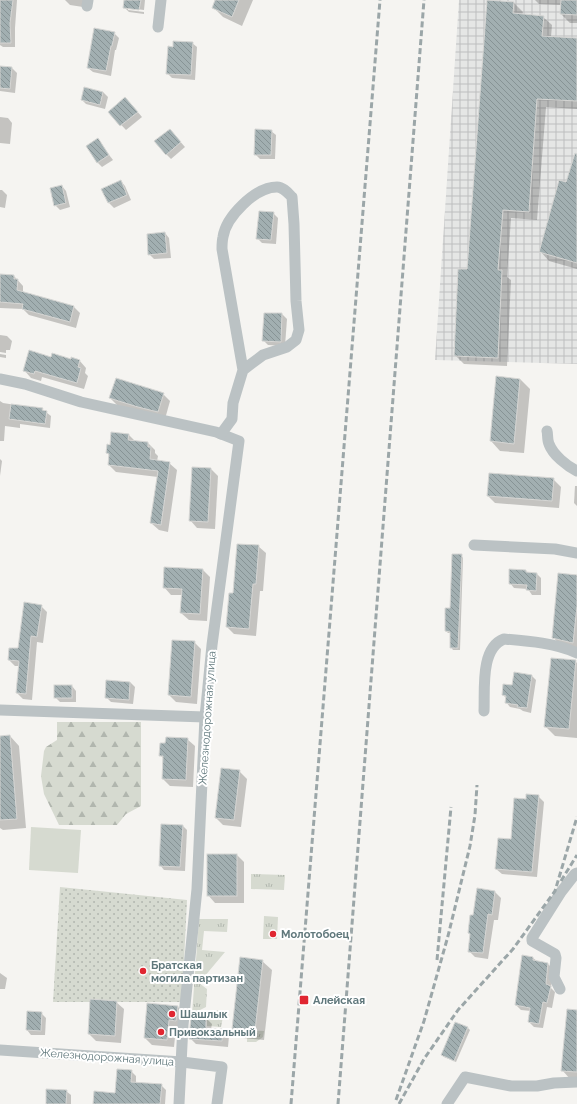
<svg xmlns="http://www.w3.org/2000/svg" width="577" height="1104" font-family="Raleway,sans-serif">
<style>
.industrial{fill:url(#industrial-grid)}
.grass{fill:url(#grass-tufts)}
.forest{fill:url(#forest-firs)}
.park{fill:url(#park-dots)}
.pitch{fill:#d6dad0}
.shadow{fill:#0003}
.building{fill:url(#building-back-hatch);stroke:#d6d6d4}
.lines{fill:none;stroke-linecap:round;stroke-linejoin:round}
.minor{stroke:#bbc2c4;stroke-width:11}
.rail{stroke:#9ba6a8;stroke-width:3;stroke-dasharray:6 3;stroke-linecap:butt}
.poi-dot{fill:#e02631;stroke:#fff;stroke-width:1.5}
.labels{text-anchor:middle;stroke-width:4;stroke-linejoin:round;paint-order:stroke}
.street-label{font-size:11px;fill:#60787c;stroke:#fff}
.poi-label{font-size:11px;font-weight:bold;fill:#60787c;stroke:#fff;text-anchor:start}
</style>
<defs>
<pattern id="industrial-grid" width="8" height="8" patternUnits="userSpaceOnUse"><rect width="8" height="8" fill="#e5e6e5"/><path d="M0 4h8M4 0v8" fill="none" stroke="#bdbfbf"/></pattern>
<pattern id="grass-tufts" width="24" height="20" patternUnits="userSpaceOnUse"><rect width="24" height="20" fill="#d6dad0"/><path d="M3 7l-1-3M5 7V3M7 7l1-3M15 17l-1-3M17 17v-4M19 17l1-3" fill="none" stroke="#b1b6ae"/></pattern>
<pattern id="forest-firs" width="22" height="20" patternUnits="userSpaceOnUse"><rect width="22" height="20" fill="#d6dad0"/><path d="M5 1l3.5 6h-7zM16 11l3.5 6h-7z" fill="#b1b6ae"/></pattern>
<pattern id="park-dots" width="8" height="8" patternUnits="userSpaceOnUse"><rect width="8" height="8" fill="#d6dad0"/><path d="M2 2h.1M6 6h.1" fill="none" stroke="#b1b6ae" stroke-width="1.8" stroke-linecap="round"/></pattern>
<pattern id="building-back-hatch" width="6" height="6" patternUnits="userSpaceOnUse"><rect width="6" height="6" fill="#a2afb1"/><path d="M-1 5l2 2M0 0l6 6M5-1l2 2" fill="none" stroke="#879395"/></pattern>
</defs>
<rect width="100%" height="100%" fill="#f5f4f1"/>
<polygon class="industrial" points="459,0 577,0 577,364 435,360"/>
<g class="grass">
<polygon points="251,874 285,875 284,890 251,889"/>
<polygon points="264,916 278,917 277,939 263,939"/>
<polygon points="199,919 228,919 227,932 204,931 202,950 225,952 199,983 207,989 206,1007 192,1014"/>
<polygon points="218,1010 223,1017 221,1027 207,1026 207,1012"/>
<polygon points="247,1030 264,1031 263,1037 256,1042 247,1042"/>
</g>
<polygon class="forest" points="57,722 141,722 141,806 126,814 117,825 59,825 44,794 41,776 44,751 46,747 57,740"/>
<polygon class="park" points="60,887 187,900 182,1002 53,1002"/>
<polygon class="pitch" points="31,827 81,830 78,873 29,870"/>
<g class="shadow">
<polygon points="0,0 17,0 15,28 15,47 3,47 0,45"/>
<polygon points="65,0 85,0 83,7 70,5"/>
<polygon points="125,0 145,0 144,10 128,8 128,10 144,12 144,14 129,12 124,7"/>
<polygon points="216,0 253,0 242,26 223,17 213,7"/>
<polygon points="535,0 577,0 577,23 570,23 561,14 562,5 539,4"/>
<polygon points="514,3 523,12 522,15 543,17 552,25 551,37 577,39 577,109 546,107 537,220 511,218 507,277 511,280 507,366 464,364 455,355 468,270"/>
<polygon points="114,33 119,38 116,50 115,50 111,76 93,72 88,68"/>
<polygon points="192,43 197,47 195,80 172,78 167,73"/>
<polygon points="0,67 12,68 17,73 15,93 0,91"/>
<polygon points="84,88 103,92 108,97 105,109 86,104 82,100"/>
<polygon points="130,103 142,117 126,130 109,112"/>
<polygon points="0,117 8,118 12,123 10,144 0,143"/>
<polygon points="170,130 185,147 171,159 166,154"/>
<polygon points="271,131 276,135 275,159 260,159 255,154"/>
<polygon points="97,139 113,160 102,167 97,162"/>
<polygon points="577,160 577,269 549,261 540,251"/>
<polygon points="121,181 125,186 131,200 114,208 109,203 103,189"/>
<polygon points="62,186 66,191 70,207 60,210 55,205"/>
<polygon points="0,190 2,190 7,195 5,208 0,207"/>
<polygon points="273,213 278,218 276,244 262,243 257,238"/>
<polygon points="165,233 169,238 171,258 154,259 149,254"/>
<polygon points="0,275 14,276 23,286 23,293 74,307 80,313 76,328 29,315 23,309 0,308"/>
<polygon points="265,314 282,314 287,319 285,346 268,345 264,341"/>
<polygon points="0,335 7,336 12,341 10,350 6,350 6,353 0,352"/>
<polygon points="0,354 6,355 6,358 0,357"/>
<polygon points="52,358 79,360 86,368 85,373 88,376 84,389 42,377 41,381 31,378 24,370"/>
<polygon points="496,377 520,379 530,389 524,453 500,451 491,441"/>
<polygon points="163,394 170,401 165,419 117,405 110,398"/>
<polygon points="0,401 3,403 42,409 51,416 50,428 20,424 20,428 5,426 4,441 0,441"/>
<polygon points="129,435 136,442 148,443 155,450 155,453 158,456 157,461 169,463 177,470 168,532 159,530 151,523 158,477 116,472 109,465 110,456 107,453 111,446"/>
<polygon points="0,459 2,461 0,476"/>
<polygon points="211,469 218,476 215,529 197,528 190,520"/>
<polygon points="553,479 561,487 559,508 495,503 488,496"/>
<polygon points="575,486 577,486 577,506 574,503"/>
<polygon points="258,546 266,553 263,591 260,591 256,636 234,634 227,627 234,595"/>
<polygon points="461,555 463,558 460,650 453,650 451,647 451,633 448,633 446,631"/>
<polygon points="203,570 210,577 207,621 189,620 181,613 182,595 171,595 164,587"/>
<polygon points="526,571 528,573 537,574 541,578 541,595 532,595 528,589 514,588 510,583"/>
<polygon points="577,576 577,649 560,645 553,637"/>
<polygon points="41,606 47,612 43,643 37,642 32,700 23,699 17,693 19,666 15,666 9,660 19,650"/>
<polygon points="194,642 201,649 197,704 176,702 169,695"/>
<polygon points="575,661 577,663 577,738 555,736 545,726"/>
<polygon points="532,676 536,680 531,713 523,711 520,709 510,707 506,702 506,698 503,695 513,686"/>
<polygon points="107,681 130,682 135,687 133,704 111,702 106,697"/>
<polygon points="72,686 76,691 76,702 60,702 55,697"/>
<polygon points="0,736 1,737 10,736 19,746 26,828 3,830 0,828"/>
<polygon points="187,739 195,746 193,787 170,786 163,779 164,759 160,755 166,744"/>
<polygon points="239,771 247,779 241,827 223,825 216,818"/>
<polygon points="538,796 544,802 537,877 502,874 496,869 512,840 527,800"/>
<polygon points="183,826 187,830 185,871 164,870 160,865"/>
<polygon points="237,855 244,862 244,903 215,903 208,895"/>
<polygon points="478,890 495,892 501,898 498,920 494,920 488,959 475,957 469,951 471,935 469,933 474,916"/>
<polygon points="533,958 537,961 548,964 553,969 551,988 555,992 552,1008 547,1007 543,1028 534,1027 529,1022 531,1011 521,1010 516,1005"/>
<polygon points="262,961 272,970 264,1040 243,1038 233,1029"/>
<polygon points="0,973 7,978 5,989 0,989"/>
<polygon points="116,1002 124,1009 121,1043 96,1041 89,1034"/>
<polygon points="178,1007 185,1014 183,1027 176,1027 174,1047 152,1045 145,1038"/>
<polygon points="577,1011 577,1081 571,1080 562,1070"/>
<polygon points="41,1013 46,1018 45,1035 31,1035 27,1030"/>
<polygon points="206,1018 212,1024 211,1029 222,1030 229,1036 228,1047 196,1044 190,1038"/>
<polygon points="468,1028 470,1030 456,1062 444,1057 442,1055"/>
<polygon points="131,1071 136,1076 136,1083 161,1085 166,1090 165,1104 94,1104 116,1094"/>
<polygon points="66,1091 71,1095 71,1104 47,1104"/>
</g>
<g class="building">
<polygon points="0,0 13,0 10,23 11,43 0,43"/>
<polygon points="124,0 141,0 139,10 123,8"/>
<polygon points="215,0 239,0 232,17 212,8"/>
<polygon points="487,0 514,2 513,13 544,16 542,36 577,38 577,101 537,99 529,212 503,210 498,270 502,270 498,358 454,356 458,269 467,269"/>
<polygon points="561,0 577,0 577,15 560,14"/>
<polygon points="94,28 115,32 112,46 111,46 106,71 87,68"/>
<polygon points="173,41 193,42 191,75 166,74 168,46 173,47"/>
<polygon points="0,66 12,67 10,89 0,88"/>
<polygon points="84,87 103,92 100,105 81,100"/>
<polygon points="125,97 138,112 120,126 108,112"/>
<polygon points="170,129 181,142 166,155 154,141"/>
<polygon points="255,129 272,130 271,155 254,155"/>
<polygon points="98,138 109,155 97,163 86,146"/>
<polygon points="575,153 577,154 577,263 539,252 559,180 566,182"/>
<polygon points="121,180 127,195 108,203 101,189"/>
<polygon points="62,185 66,203 54,206 50,188"/>
<polygon points="259,211 274,212 271,240 256,239"/>
<polygon points="165,232 167,253 148,255 147,234"/>
<polygon points="0,274 14,275 14,279 18,279 17,290 74,306 70,322 22,309 23,304 0,302"/>
<polygon points="264,313 282,313 281,342 262,341"/>
<polygon points="29,350 51,357 52,353 71,359 71,357 80,360 78,367 81,368 77,383 35,371 34,374 23,371"/>
<polygon points="496,376 520,379 514,444 490,441"/>
<polygon points="116,378 164,393 158,412 138,407 109,398"/>
<polygon points="11,404 43,408 42,410 47,411 45,424 9,419"/>
<polygon points="111,432 129,434 128,440 148,442 148,447 151,447 150,459 170,462 161,525 150,523 158,471 108,465 109,454 106,453 107,444 110,445"/>
<polygon points="192,467 211,468 208,522 189,521"/>
<polygon points="489,473 554,478 552,501 487,496"/>
<polygon points="237,544 259,545 256,584 253,584 249,629 226,627 229,593 233,593"/>
<polygon points="452,554 462,554 458,648 450,648 450,632 445,631 445,608 450,608"/>
<polygon points="164,567 203,569 200,614 180,613 182,589 163,588"/>
<polygon points="509,569 526,570 526,572 537,573 536,591 526,590 527,585 509,584"/>
<polygon points="558,573 577,575 577,606 573,643 552,638"/>
<polygon points="24,602 42,605 37,637 31,636 26,694 16,693 19,661 8,660 9,648 18,648"/>
<polygon points="172,640 195,641 191,697 168,695"/>
<polygon points="551,658 576,660 569,729 544,727"/>
<polygon points="514,672 532,675 527,708 517,707 518,705 505,703 506,696 502,695 503,684 512,685"/>
<polygon points="106,680 130,682 129,700 105,698"/>
<rect x="54" y="685" width="18" height="13"/>
<polygon points="10,735 17,819 0,820 0,736"/>
<polygon points="166,737 188,738 186,780 162,779 163,756 159,756 160,743 165,743"/>
<polygon points="221,768 240,770 234,820 215,818"/>
<polygon points="526,794 539,795 532,872 495,869 498,838 511,839 514,798 526,799"/>
<polygon points="161,824 183,825 180,867 159,866"/>
<rect x="207" y="854" width="30" height="42"/>
<polygon points="477,888 495,891 492,915 488,914 483,953 468,952 470,934 468,933 470,915 473,915"/>
<polygon points="522,955 533,957 533,960 548,963 546,984 551,986 547,1003 543,1002 539,1024 528,1022 530,1008 515,1005"/>
<polygon points="240,957 263,960 255,1031 232,1029"/>
<polygon points="90,999 117,1001 115,1036 88,1034"/>
<polygon points="147,1003 178,1006 176,1021 169,1020 167,1040 144,1038"/>
<polygon points="567,1009 577,1010 577,1072 561,1071"/>
<polygon points="27,1011 42,1012 41,1031 26,1030"/>
<polygon points="191,1016 206,1017 206,1028 223,1029 222,1041 189,1039"/>
<polygon points="455,1022 468,1027 454,1061 441,1055"/>
<polygon points="117,1069 132,1070 131,1082 162,1084 160,1104 93,1104 94,1091 115,1093"/>
<polygon points="46,1089 67,1090 66,1104 46,1104"/>
</g>
<g class="lines">
<g class="minor">
<polyline points="87,6 88,0"/>
<polyline points="158,27 161,0"/>
<polyline points="0,379 25,384 81,402 216,432 239,441 212,645 205,717 197,889 183,1025 179,1104"/>
<path d="M547 431C548 434 547 440 549 444 553 455 567 466 577 471"/>
<path d="M221 434 232 419 233 403 243 370 222 249C222 245 222 241 223 237 226 217 255 187 277 187 283 187 288 193 292 197L294 224 296 301 299 330 296 340 287 347 263 355 243 370"/>
<polyline points="474,545 555,549 577,553"/>
<polyline points="0,710 205,717"/>
<path d="M484 711C485 690 480 648 504 639 528 641 555 643 577 653"/>
<polyline points="560,989 554,977 556,958 555,954 532,941 532,938 561,892 575,874 577,873"/>
<polyline points="0,1050 182,1062 222,1067 217,1104"/>
<polyline points="447,1104 465,1077 511,1086 537,1086 554,1083 577,1082"/>
</g>
<g class="rail">
<polyline points="561,881 577,855"/>
<polyline points="437,960 451,807"/>
<polyline points="396,1100 424,1021 448,936 470,846 475,815 477,785"/>
<polyline points="291,1104 380,0"/>
<polyline points="338,1104 424,0"/>
<polyline points="399,1104 424,1059 458,1010 513,949 555,891 577,817"/>
</g>
</g>
<g class="poi-dot">
<circle cx="273" cy="934" r="4"/>
<circle cx="143" cy="971" r="4"/>
<rect x="299" y="995" width="10" height="10" rx="2"/>
<circle cx="172" cy="1014" r="4"/>
<circle cx="161" cy="1032" r="4"/>
</g>
<g class="labels">
<g class="street-label">
<text transform="translate(207 718) rotate(-86)" y="4">Железнодорожная улица</text>
<text transform="translate(107 1057) rotate(4)" y="4">Железнодорожная улица</text>
</g>
<g class="poi-label">
<text x="281" y="938">Молотобоец</text>
<text x="151" y="969">Братская<tspan x="151" dy="13">могила партизан</tspan></text>
<text x="313" y="1004">Алейская</text>
<text x="180" y="1018">Шашлык</text>
<text x="169" y="1036">Привокзальный</text>
</g>
</g>
</svg>
